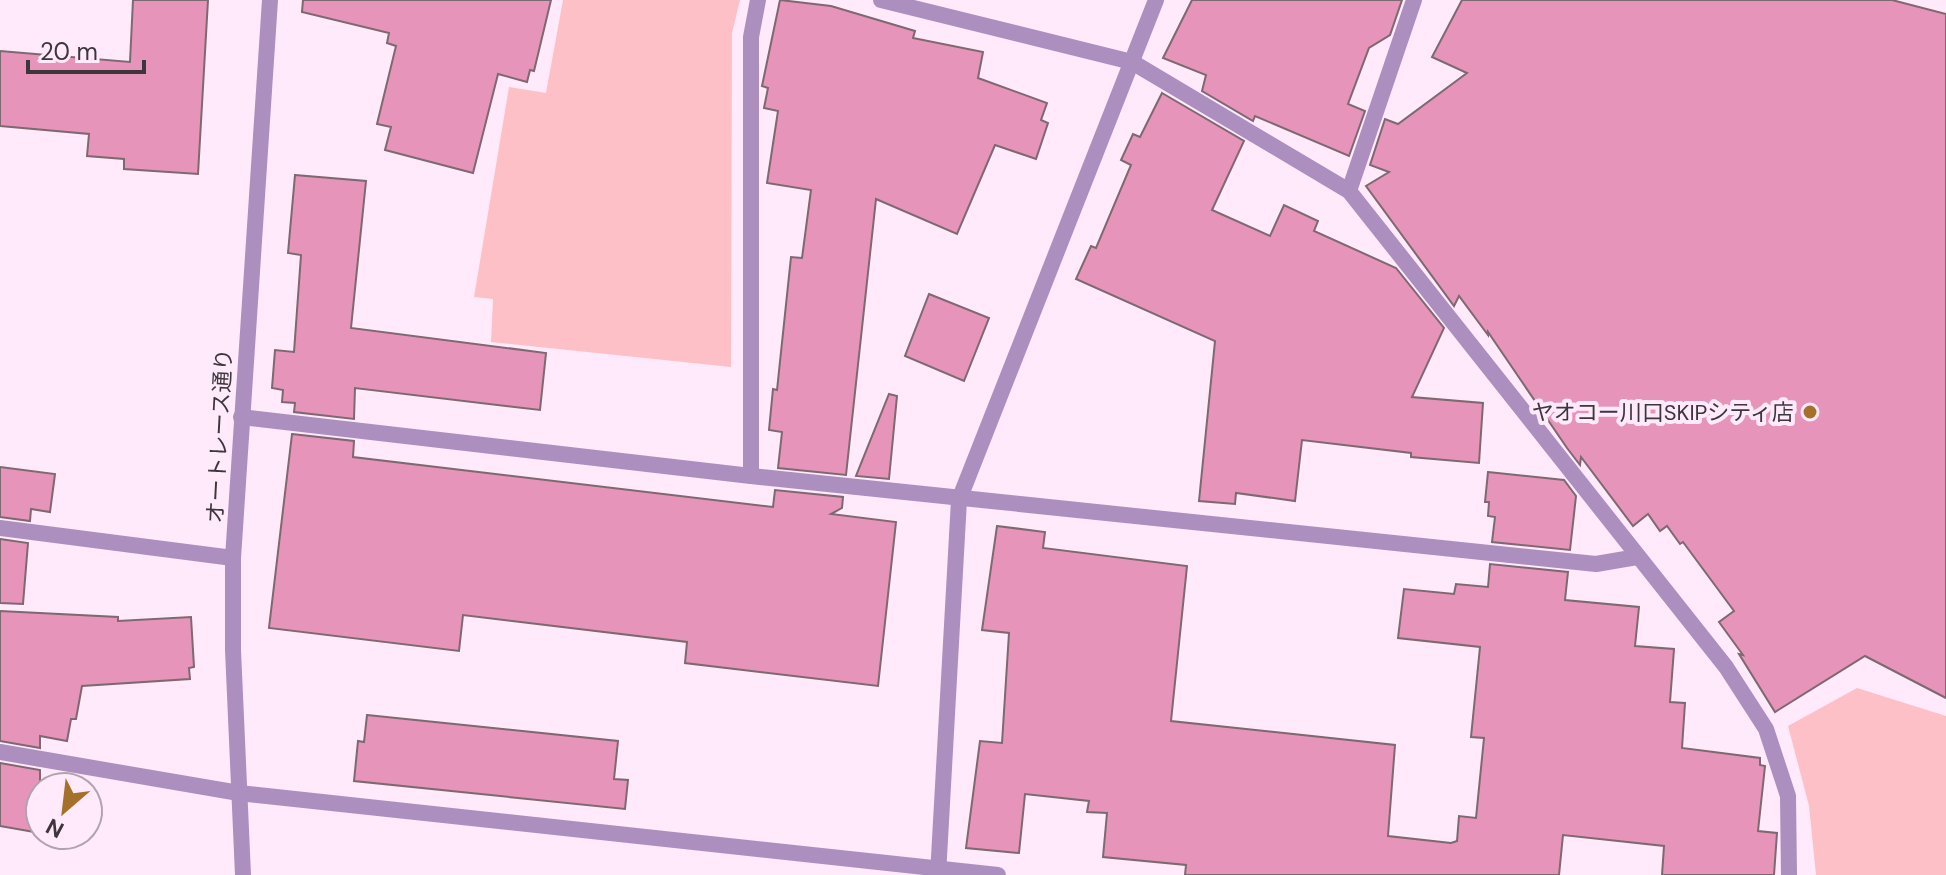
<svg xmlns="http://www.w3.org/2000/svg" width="1946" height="875" font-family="'DM Sans','Noto Sans JP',sans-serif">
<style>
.green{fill:#fec0c7}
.building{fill:#e694b9;stroke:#7e6871;stroke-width:2}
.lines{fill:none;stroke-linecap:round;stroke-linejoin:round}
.minor{stroke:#ac8fbf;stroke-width:16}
.tertiary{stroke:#ac8fbf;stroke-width:16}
.poi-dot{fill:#a5702a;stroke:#feeafb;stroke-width:3}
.labels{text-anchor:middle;stroke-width:8;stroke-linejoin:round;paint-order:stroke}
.poi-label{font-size:22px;fill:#3e363c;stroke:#feeafb;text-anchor:end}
.street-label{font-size:22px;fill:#3e363c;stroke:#feeafb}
</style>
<rect width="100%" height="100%" fill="#feeafb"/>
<g class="green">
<polygon points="563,0 740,0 732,33 731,367 491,342 493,299 474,297 509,87 546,93"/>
<polygon points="1857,688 1946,716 1946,875 1816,875 1809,806 1788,726"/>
</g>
<g class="building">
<polygon points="133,0 208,0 198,174 124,169 124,159 87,156 89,134 0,126 0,51 130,62"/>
<polygon points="303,0 551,0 534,71 530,70 527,82 498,74 473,173 385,150 391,127 377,124 396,46 387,43 389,33 302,12"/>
<polygon points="780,0 831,6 915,31 913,38 983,52 978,78 1047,103 1041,120 1048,123 1036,159 995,145 957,234 876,199 846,475 778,468 782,432 769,430 773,389 777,390 791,257 802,258 811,190 767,183 778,111 764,108 768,88 762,86"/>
<polygon points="1192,0 1402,0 1390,35 1369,48 1348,104 1365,111 1349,156 1255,116 1253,121 1202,91 1206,75 1163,58"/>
<polygon points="1462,0 1892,0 1946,14 1946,698 1865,656 1775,712 1739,654 1743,655 1719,622 1734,611 1683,542 1680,544 1667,526 1660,531 1648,514 1633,526 1581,457 1580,465 1567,448 1488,332 1488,335 1459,296 1454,306 1366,186 1389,172 1370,165 1385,119 1398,124 1467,73 1432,57"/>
<polygon points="1162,93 1244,141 1212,210 1270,236 1284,205 1318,221 1314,231 1396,268 1444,328 1412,397 1483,403 1479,463 1411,457 1411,453 1302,440 1295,501 1236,493 1235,504 1199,501 1215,341 1076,279 1091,246 1096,248 1131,165 1121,160 1133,134 1140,137"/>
<polygon points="295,175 366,181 351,328 546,353 540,410 355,388 354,419 294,412 295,403 282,402 283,390 272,388 275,350 294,352 301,255 288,253"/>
<polygon points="929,294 989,318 964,381 905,356"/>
<polygon points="889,394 897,396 889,479 856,476"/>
<polygon points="292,434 354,441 353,457 773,507 775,490 843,497 842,508 831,514 896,522 878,686 685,663 687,642 463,615 459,651 269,628"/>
<polygon points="0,467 55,474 50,512 31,509 30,521 0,517"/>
<polygon points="1488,472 1564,480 1576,496 1570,550 1492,542 1495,517 1488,516 1489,502 1485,502"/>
<polygon points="997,526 1045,532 1043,548 1187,566 1171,721 1395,745 1388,836 1451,843 1457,841 1459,816 1476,818 1484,738 1471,737 1480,647 1398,638 1404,589 1454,594 1456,584 1488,587 1490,564 1568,572 1565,600 1639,607 1635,646 1674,649 1670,702 1685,703 1682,748 1760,758 1760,765 1765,766 1758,831 1777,833 1774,875 1662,875 1664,846 1563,835 1559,875 1185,875 1186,865 1103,857 1107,813 1087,812 1089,801 1025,794 1019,853 966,848 980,741 1002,743 1009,633 982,630"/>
<polygon points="0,539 28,543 23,604 0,603"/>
<polygon points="0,611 118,617 118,621 191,617 194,667 189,668 190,679 82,686 76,719 71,719 67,741 40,736 40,748 0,741"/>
<polygon points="367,715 618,741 614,779 628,780 625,809 354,781 358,741 364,742"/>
<polygon points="0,763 40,770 40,833 0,826"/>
</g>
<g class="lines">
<g class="minor">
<polyline points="758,0 751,37 751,476 1596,564 1637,557"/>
<polyline points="881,0 1132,62 1349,191 1726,667 1766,729 1788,796 1789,875"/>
<polyline points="1349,191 1414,0"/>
<polyline points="241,417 751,476"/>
<polyline points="0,528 233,558"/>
<polyline points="0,752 239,793 998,875"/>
</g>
<g class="tertiary">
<polyline points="243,875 233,650 233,558 270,0"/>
<polyline points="938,875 959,500 1156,0"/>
</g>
</g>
<circle class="poi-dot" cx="1810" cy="412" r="8"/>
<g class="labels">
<g class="poi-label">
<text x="1794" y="420">ヤオコー川口SKIPシティ店</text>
</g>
<g class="street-label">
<text transform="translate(219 436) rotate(-87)" y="8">オートレース通り</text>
</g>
</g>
<g transform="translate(64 811) rotate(208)"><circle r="38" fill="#feeafb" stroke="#b1a2af" stroke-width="2"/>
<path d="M0-6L14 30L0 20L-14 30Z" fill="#a5702a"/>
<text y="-12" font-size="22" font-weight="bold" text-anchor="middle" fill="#3e363c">N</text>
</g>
<path d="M28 60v12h116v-12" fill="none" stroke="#3e363c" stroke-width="4"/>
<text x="40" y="60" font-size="24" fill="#3e363c" stroke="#feeafb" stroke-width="6" paint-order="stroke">20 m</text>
</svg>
